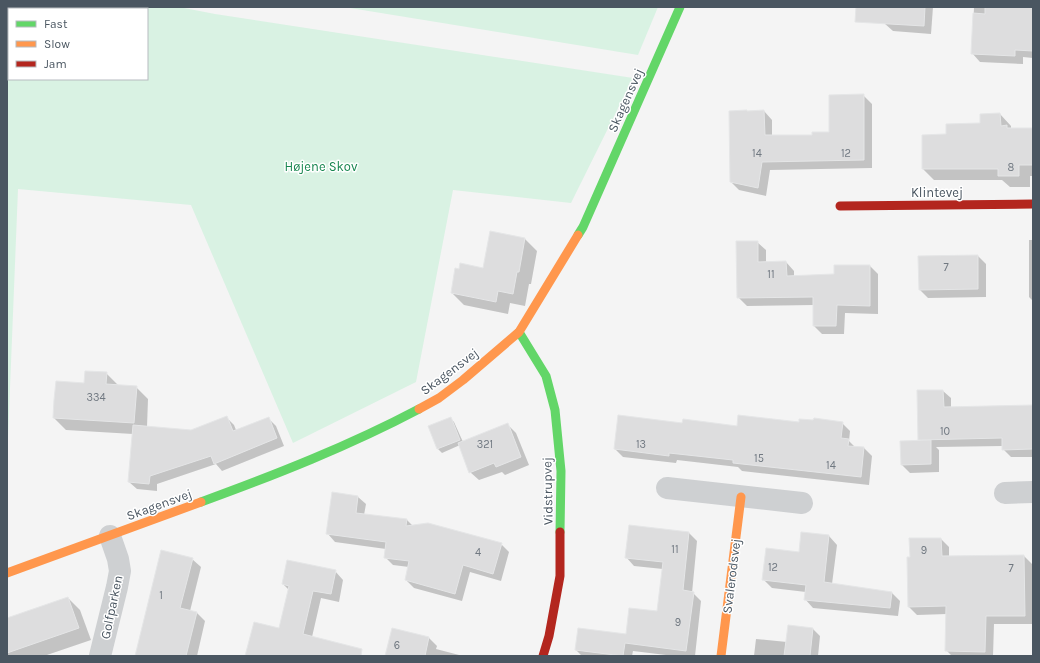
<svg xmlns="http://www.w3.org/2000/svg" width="1040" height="663" font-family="Karla,sans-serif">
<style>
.green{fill:#d9f2e3;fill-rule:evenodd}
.shadow{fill:#0003}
.building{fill:#ddddde;stroke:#e5e6e7}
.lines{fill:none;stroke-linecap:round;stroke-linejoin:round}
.street{stroke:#ced0d2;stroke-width:22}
.fast{stroke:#63d668;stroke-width:9}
.slow{stroke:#ff974d;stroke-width:9}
.jam{stroke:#b3261e;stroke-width:9}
.labels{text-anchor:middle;stroke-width:3;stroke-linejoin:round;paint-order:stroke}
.number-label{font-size:11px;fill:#707881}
.street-label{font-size:13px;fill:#4a5661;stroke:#fff}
.park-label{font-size:13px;fill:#17864f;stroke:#fff}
</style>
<rect width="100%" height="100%" fill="#f4f4f4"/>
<g class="green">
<path d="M7 7H179L215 14 633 78 571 203 453 190 416 382 293 443 191 205 18 189 7 463ZM9 9H147V79H9Z"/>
<polygon points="344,7 658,7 638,55"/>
</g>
<g class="shadow">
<polygon points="885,7 933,7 931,34 893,31 884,23"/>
<polygon points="974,7 1033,7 1033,58 1023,57 1023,64 980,62 972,53"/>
<polygon points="863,95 872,104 872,168 770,170 766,196 739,190 731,182 747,112 764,111 772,120 772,136 813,136 830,133"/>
<polygon points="1000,114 1011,126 1011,129 1033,129 1033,176 1030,176 1030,187 1010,187 1002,180 934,180 923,169 947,135 981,124"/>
<polygon points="525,239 537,251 531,284 529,284 525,306 510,303 508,314 464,305 452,293 456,269 484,269"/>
<polygon points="1029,240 1033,240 1033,301 1029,297"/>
<polygon points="757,242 766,250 766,263 786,262 794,271 794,277 835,275 870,266 878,274 878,314 845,313 844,334 822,334 814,326 814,305 747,306 738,297"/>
<polygon points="978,256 986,264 986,297 928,298 920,290 919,257"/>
<polygon points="106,373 119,386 136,387 148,399 147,427 191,431 226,417 234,425 236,430 268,418 276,426 284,446 222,471 216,464 157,484 157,491 137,489 129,482 133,434 66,430 54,418 85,384"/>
<polygon points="943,391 951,398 951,408 1033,406 1033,457 1011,457 1003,449 1003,446 936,447 939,450 939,472 910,473 902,465 922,442 919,439"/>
<polygon points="450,418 454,422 463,442 507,424 516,433 529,465 505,475 502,472 479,480 470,472 460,445 442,453 438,449 429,427"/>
<polygon points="800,423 842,423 850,431 849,441 856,448 864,448 872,456 869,485 742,471 738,467 677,460 676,463 623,457 615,449 683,424 738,427"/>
<polygon points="358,497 366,504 364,515 407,520 413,526 501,544 509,552 501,581 470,572 462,601 414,588 406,580 409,567 393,565 385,557 386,549 335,542 328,534"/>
<polygon points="689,533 697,541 692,593 693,593 701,601 695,656 665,656 666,655 633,651 632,656 582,656 576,650 626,635 658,612 663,569 634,566 626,557"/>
<polygon points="829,536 837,545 832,584 892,593 900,601 898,616 813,608 805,599 806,592 772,588 763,579 800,553"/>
<polygon points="941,539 949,547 949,557 1024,556 1032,564 1033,624 994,624 993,656 952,656 946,650 947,614 917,615 909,607 911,558"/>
<polygon points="192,559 201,567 190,611 197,613 205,621 197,656 136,656"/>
<polygon points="335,571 343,580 339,602 321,598 312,637 340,656 246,656 279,630 289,590 283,584"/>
<polygon points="68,598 80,610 91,640 44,656 7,656 7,619"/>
<polygon points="813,629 820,636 818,656 754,656 756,639 787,642"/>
<polygon points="429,638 437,646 436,649 463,656 387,656"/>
</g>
<g class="building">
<polygon points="856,7 925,7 924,26 855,22"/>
<polygon points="985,7 1033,7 1033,51 1015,50 1015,56 971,54 973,13 985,14"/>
<polygon points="864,94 864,160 762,162 758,188 730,182 729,111 747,110 747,111 764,110 765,135 812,135 812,132 829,132 829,95"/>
<polygon points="1000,113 1001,126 1007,125 1007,128 1033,128 1033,165 1019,165 1019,176 998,176 998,169 922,169 922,135 946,134 946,124 980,123 980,114"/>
<polygon points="490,231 525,238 519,272 517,272 513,294 498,291 496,302 451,293 455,268 459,269 460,263 483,268"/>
<polygon points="736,241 758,241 758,262 786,261 787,276 834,274 834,265 870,265 870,306 837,305 836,326 813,326 813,297 737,298"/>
<polygon points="978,255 978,289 919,290 918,256"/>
<polygon points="85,371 107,372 106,384 137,386 134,423 53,418 54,400 56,381 84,383"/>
<polygon points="917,390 943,390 944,407 1033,405 1033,449 1002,450 1002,438 918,440"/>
<polygon points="618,415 682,423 683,419 737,426 738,415 799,422 799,419 813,420 814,418 843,422 841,438 849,439 848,446 864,447 861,477 733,463 733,460 669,453 669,456 614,449"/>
<polygon points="227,416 233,431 269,417 277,438 214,464 211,456 150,476 149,484 128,482 133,425 191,430"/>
<polygon points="451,417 460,440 437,449 428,426"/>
<polygon points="508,423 521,457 496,467 494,463 469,473 458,443"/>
<polygon points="931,440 931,464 901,465 900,441"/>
<polygon points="332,492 358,496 356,513 407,519 406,526 428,523 502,543 493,574 463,565 455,594 405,580 409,561 384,558 386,542 326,534"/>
<polygon points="629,525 689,532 683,590 694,592 686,651 625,643 623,656 575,650 578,628 626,634 629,608 657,611 663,562 625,558"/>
<polygon points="801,532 829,535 824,582 892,592 890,608 804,600 806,585 762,580 766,548 799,552"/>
<polygon points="909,538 941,538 942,556 1024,555 1025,616 986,616 985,652 945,651 946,606 908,607 907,557 910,557"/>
<polygon points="161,550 193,558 180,608 197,612 186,656 135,656"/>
<polygon points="287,560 336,570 331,594 313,591 303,634 362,649 361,656 245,656 254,622 279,628 289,586 282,584"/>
<polygon points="68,597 79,628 7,653 7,618"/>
<polygon points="788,625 813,628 810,656 784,656"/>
<polygon points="392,628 429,637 425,656 385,656"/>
</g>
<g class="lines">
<g class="street">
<polyline points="667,488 802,503"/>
<polyline points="1005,493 1033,492"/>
<polyline points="100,656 117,587 120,571 118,559 110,536"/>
</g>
<g class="fast">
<polyline points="578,235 583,227 680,7"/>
<polyline points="519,332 546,376 555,410 561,471 560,532"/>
<path d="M201 502C275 475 349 446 419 409"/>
</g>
<g class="slow">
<polyline points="419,409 439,398 463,380 519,332 578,235"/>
<polyline points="7,573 201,502"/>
<polyline points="721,656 741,497"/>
</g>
<g class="jam">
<polyline points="840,206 1033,204"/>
<polyline points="543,656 549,636 560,576 560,532"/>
</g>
</g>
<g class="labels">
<g class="number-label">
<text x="757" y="157">14</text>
<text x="846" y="157">12</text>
<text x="1011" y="171">8</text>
<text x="946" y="271">7</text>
<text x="771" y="278">11</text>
<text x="96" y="401">334</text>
<text x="945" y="435">10</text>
<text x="485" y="448">321</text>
<text x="641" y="448">13</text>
<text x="759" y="462">15</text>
<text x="831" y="469">14</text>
<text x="675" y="553">11</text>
<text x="924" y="554">9</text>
<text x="478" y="556">4</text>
<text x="773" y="571">12</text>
<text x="1011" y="572">7</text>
<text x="161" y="599">1</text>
<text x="678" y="626">9</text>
<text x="397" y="649">6</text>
</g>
<g class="street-label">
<text transform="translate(625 100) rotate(-66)" y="5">Skagensvej</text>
<text x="937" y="197">Klintevej</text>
<text transform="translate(449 371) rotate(-37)" y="5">Skagensvej</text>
<text transform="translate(547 491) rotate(-91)" y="5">Vidstrupvej</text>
<text transform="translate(159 504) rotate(-20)" y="5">Skagensvej</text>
<text transform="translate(731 576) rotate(-83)" y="5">Svalerodsvej</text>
<text transform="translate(111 607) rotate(-78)" y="5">Golfparken</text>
</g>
<g class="park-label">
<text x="321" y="171">Højene Skov</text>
</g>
</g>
<rect width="1040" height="663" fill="none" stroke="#4a5661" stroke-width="16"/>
<rect x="8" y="8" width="140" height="72" fill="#ffffff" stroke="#b7bbc0"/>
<rect x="16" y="21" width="20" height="6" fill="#63d668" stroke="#b7bbc0"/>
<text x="44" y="28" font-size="12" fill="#4a5661">Fast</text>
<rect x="16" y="41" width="20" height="6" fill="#ff974d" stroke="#b7bbc0"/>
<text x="44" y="48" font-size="12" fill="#4a5661">Slow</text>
<rect x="16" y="61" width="20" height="6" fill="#b3261e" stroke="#b7bbc0"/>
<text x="44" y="68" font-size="12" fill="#4a5661">Jam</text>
</svg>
